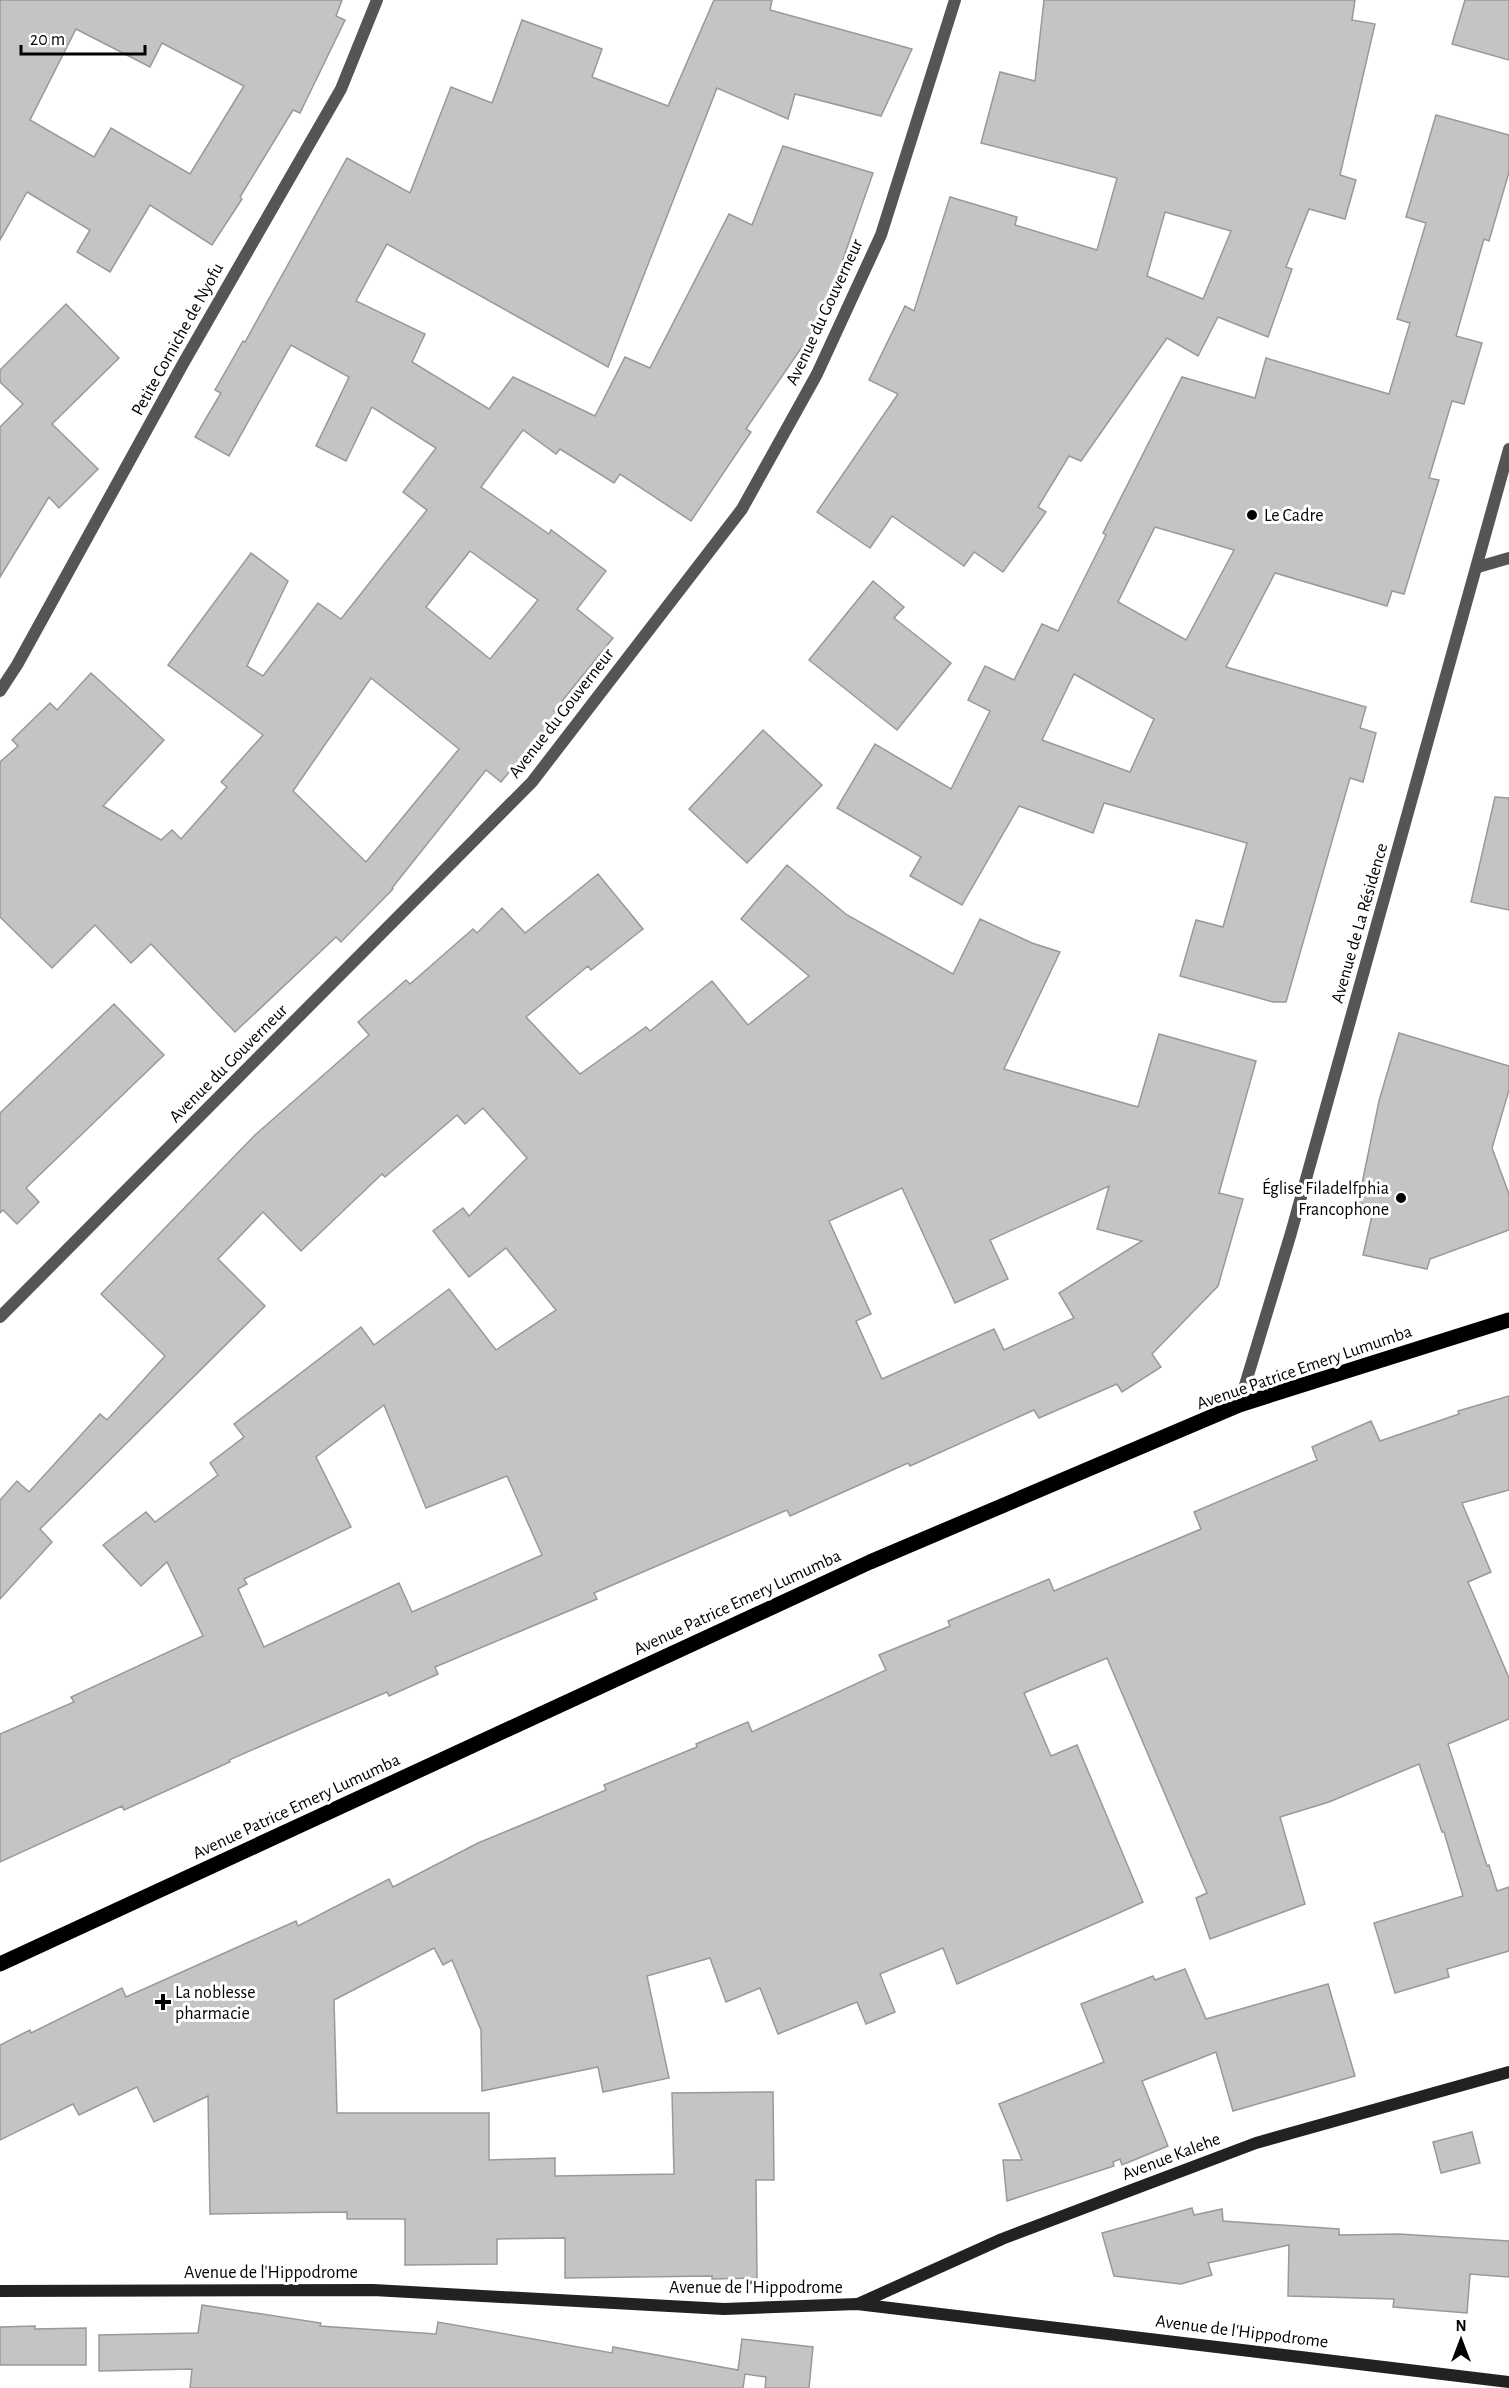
<svg xmlns="http://www.w3.org/2000/svg" width="1509" height="2388" font-family="'Alegreya Sans',sans-serif">
<style>
.building{fill:#c4c4c4;stroke:#999;stroke-width:1.5;fill-rule:evenodd}
.lines{fill:none;stroke-linecap:round;stroke-linejoin:round}
.street{stroke:#555;stroke-width:12}
.secondary{stroke:#222;stroke-width:12}
.primary{stroke:#000;stroke-width:15}
.poi-dot{fill:#000;stroke:#fff;stroke-width:2}
.labels{text-anchor:middle;stroke-width:6;stroke-linejoin:round;paint-order:stroke}
.street-label{font-size:18px;fill:#000;stroke:#fff}
.poi-label{font-size:18px;fill:#000;stroke:#fff;text-anchor:start}
</style>
<rect width="100%" height="100%" fill="#fff"/>
<g class="building">
<path d="M0 0H342L336 16 345 20 300 113 293 110 240 197 242 199 212 245 150 205 110 272 77 252 90 230 27 192 0 240ZM76 29 150 67 162 43 244 86 190 174 111 128 94 157 30 120Z"/>
<path d="M714 0H772L770 10 912 49 881 116 795 94 788 119 717 88 608 367 387 244 356 301 425 334 412 362 489 409 513 377 595 416 625 357 650 368 729 214 752 225 783 146 873 173 823 317 811 343 806 341 746 429 751 432 691 521 620 474 614 483 560 449 556 454 523 430 481 487 549 534 551 530 606 571 577 609 613 638 554 711 558 713 501 782 486 770 392 888 393 889 341 942 336 937 235 1032 151 944 131 963 95 925 52 968 0 917V762L18 746 12 740 50 703 57 710 91 673 164 740 103 806 161 840 172 830 181 839 227 787 221 782 263 735 168 665 251 553 288 581 247 666 263 676 318 603 341 619 427 510 403 492 436 448 372 407 346 461 316 446 349 377 291 345 229 456 195 437 221 393 215 390 243 341 245 342 347 158 410 193 451 87 492 103 522 20 602 49 592 77 668 106ZM470 551 538 600 490 659 426 607ZM371 678 459 749 366 862 293 791Z"/>
<path d="M1044 0H1355L1352 20 1375 24 1340 175 1356 180 1345 219 1309 209 1286 267 1292 269 1268 337 1218 317 1198 356 1167 338 1081 461 1069 456 1038 507 1046 512 1003 572 974 552 964 566 892 516 870 548 817 512 898 394 869 380 905 306 914 311 950 197 1017 217 1015 225 1097 250 1117 178 981 143 1000 72 1035 81ZM1165 212 1231 231 1203 299 1147 276Z"/>
<polygon points="1465,0 1509,0 1509,60 1452,44"/>
<path d="M1436 115 1509 135V172L1489 241 1484 239 1456 336 1482 343 1464 404 1452 401 1429 478 1439 480 1404 594 1392 591 1387 606 1275 573 1226 667 1366 707 1360 728 1376 733 1363 782 1350 778 1286 1002H1273L1180 976 1196 920 1223 927 1247 843 1104 803 1093 833 1019 806 962 905 910 876 921 857 837 808 875 744 951 789 990 711 968 700 985 666 1014 680 1042 624 1058 631 1106 535 1103 533 1182 377 1255 398 1266 358 1389 394 1410 323 1397 319 1426 223 1406 217ZM1155 527 1234 550 1186 640 1118 602ZM1074 674 1154 719 1130 772 1042 740Z"/>
<polygon points="66,304 119,358 52,424 98,469 59,508 49,497 0,577 0,427 23,404 0,382 0,370"/>
<polygon points="873,581 904,607 894,618 951,663 897,730 809,660"/>
<polygon points="763,730 822,785 747,863 689,809"/>
<polygon points="1495,797 1509,798 1509,910 1471,902"/>
<path d="M787 865 847 915 953 974 980 919 1032 943 1060 952 1004 1069 1138 1107 1159 1034 1256 1061 1219 1193 1243 1199 1218 1286 1152 1354 1161 1367 1122 1392 1117 1384 1039 1418 1034 1410 910 1466 908 1463 790 1516 787 1510 594 1593 597 1599 435 1667 438 1674 389 1696 387 1692 314 1723 229 1760 230 1762 124 1810 122 1806 0 1862V1734L74 1702 71 1697 203 1636 167 1562 141 1586 103 1545 146 1512 155 1522 218 1475 210 1463 244 1437 234 1424 361 1327 374 1345 449 1289 496 1350 556 1310 506 1248 469 1277 433 1231 463 1208 469 1216 527 1158 483 1108 465 1124 457 1115 385 1177 382 1174 301 1251 263 1212 218 1259 265 1306 40 1529 52 1542 0 1599V1500L17 1481 29 1492 100 1414 107 1420 165 1356 101 1294 255 1135 369 1035 358 1022 406 980 410 984 473 929 477 933 502 908 525 933 598 874 643 929 591 970 588 966 526 1017 580 1074 646 1027 650 1031 712 981 748 1025 809 976 741 919ZM1109 1186 1097 1229 1142 1241 1059 1293 1074 1318 1004 1350 994 1329 882 1379 856 1321 871 1314 829 1221 902 1188 955 1303 1008 1279 990 1240ZM384 1405 426 1508 507 1476 542 1555 412 1612 399 1583 264 1647 238 1589 247 1584 244 1579 351 1527 316 1457Z"/>
<polygon points="114,1004 164,1055 26,1188 39,1202 17,1224 3,1210 0,1213 0,1113"/>
<polygon points="1399,1033 1509,1066 1509,1090 1492,1148 1509,1194 1509,1230 1430,1259 1427,1269 1363,1255 1374,1207 1358,1203 1379,1101"/>
<polygon points="1509,1396 1509,1490 1462,1503 1491,1572 1468,1582 1509,1678 1509,1719 1448,1744 1487,1866 1489,1865 1497,1891 1509,1887 1509,1951 1447,1969 1449,1977 1395,1993 1374,1923 1463,1896 1444,1832 1442,1832 1419,1764 1329,1802 1280,1817 1305,1904 1210,1939 1196,1898 1207,1893 1107,1658 1024,1693 1051,1756 1077,1745 1143,1902 1110,1917 957,1984 943,1948 880,1974 895,2012 866,2024 857,2002 778,2034 760,1988 726,2002 710,1958 647,1976 669,2078 603,2092 598,2067 482,2091 481,2030 452,1960 443,1965 434,1948 334,2000 337,2113 489,2113 489,2160 555,2158 555,2176 674,2174 672,2093 773,2092 774,2180 756,2180 757,2278 712,2279 712,2276 565,2278 565,2238 497,2239 497,2264 405,2265 405,2219 347,2219 347,2212 210,2214 208,2096 154,2122 137,2087 79,2115 73,2104 0,2140 0,2045 30,2030 31,2033 122,1988 126,1997 296,1921 298,1926 389,1879 393,1887 478,1843 606,1790 604,1785 697,1747 696,1744 748,1722 752,1732 886,1670 879,1655 950,1626 948,1621 1049,1579 1054,1591 1201,1529 1194,1512 1317,1460 1312,1447 1371,1421 1380,1441 1459,1414 1458,1411"/>
<polygon points="1185,1969 1206,2019 1328,1984 1355,2076 1233,2111 1216,2052 1142,2081 1168,2146 1122,2165 1120,2159 1113,2162 1114,2166 1007,2201 1003,2160 1022,2160 999,2104 1104,2062 1081,2004 1153,1976 1155,1980"/>
<polygon points="1472,2132 1480,2163 1441,2173 1433,2142"/>
<polygon points="1192,2208 1194,2215 1222,2209 1223,2221 1339,2229 1339,2235 1399,2234 1509,2241 1509,2277 1470,2274 1467,2313 1393,2307 1394,2299 1288,2296 1289,2245 1208,2263 1212,2275 1181,2284 1114,2276 1102,2233"/>
<polygon points="202,2305 321,2323 320,2326 436,2334 438,2322 612,2353 613,2347 738,2370 742,2339 813,2347 809,2388 765,2388 766,2377 745,2374 743,2388 190,2388 192,2369 99,2371 99,2335 198,2333"/>
<polygon points="35,2326 35,2329 86,2328 86,2365 0,2365 0,2327"/>
</g>
<g class="lines">
<g class="street">
<polyline points="1478,567 1509,558"/>
<polyline points="0,691 17,665 184,362 341,89 377,0"/>
<polyline points="0,1317 532,782 742,509 817,374 881,235 955,0"/>
<polyline points="1239,1405 1291,1233 1509,449"/>
</g>
<g class="secondary">
<polyline points="0,2291 373,2290 724,2309 857,2304 1509,2382"/>
<polyline points="858,2304 1002,2239 1256,2143 1509,2072"/>
</g>
<polyline class="primary" points="0,1964 870,1562 1239,1405 1509,1320"/>
</g>
<g class="poi-dot">
<circle cx="1252" cy="515" r="6"/>
<circle cx="1401" cy="1198" r="6"/>
<path d="M160 1993h6v6h6v6h-6v6h-6v-6h-6v-6h6z"/>
</g>
<g class="labels">
<g class="street-label">
<text transform="translate(824 312) rotate(-65)" y="6">Avenue du Gouverneur</text>
<text transform="translate(177 339) rotate(-61)" y="6">Petite Corniche de Nyofu</text>
<text transform="translate(561 713) rotate(-52)" y="6">Avenue du Gouverneur</text>
<text transform="translate(1359 923) rotate(-74)" y="6">Avenue de La Résidence</text>
<text transform="translate(228 1063) rotate(-45)" y="6">Avenue du Gouverneur</text>
<text transform="translate(1304 1367) rotate(-19)" y="6">Avenue Patrice Emery Lumumba</text>
<text transform="translate(737 1602) rotate(-25)" y="6">Avenue Patrice Emery Lumumba</text>
<text transform="translate(296 1806) rotate(-25)" y="6">Avenue Patrice Emery Lumumba</text>
<text transform="translate(1171 2156) rotate(-21)" y="6">Avenue Kalehe</text>
<text x="271" y="2278">Avenue de l'Hippodrome</text>
<text x="756" y="2293">Avenue de l'Hippodrome</text>
<text transform="translate(1242 2331) rotate(7)" y="6">Avenue de l'Hippodrome</text>
</g>
<g class="poi-label">
<text x="1264" y="521">Le Cadre</text>
<text x="1389" y="1194" text-anchor="end">Église Filadelfphia<tspan x="1389" dy="21">Francophone</tspan></text>
<text x="175" y="1998">La noblesse<tspan x="175" dy="21">pharmacie</tspan></text>
</g>
</g>
<g transform="translate(1461 2340)" stroke="#ffffff" stroke-width="4.5" paint-order="stroke">
<path d="M0-4.5L10 22L0 15L-10 22Z" fill="#000000"/>
<text y="-9" font-size="16" font-weight="bold" text-anchor="middle" fill="#000000">N</text>
</g>
<path d="M21 45v9h124v-9" fill="none" stroke="#000000" stroke-width="3"/>
<text x="30" y="45" font-size="18" fill="#000000" stroke="#ffffff" stroke-width="4.5" paint-order="stroke">20 m</text>
</svg>
